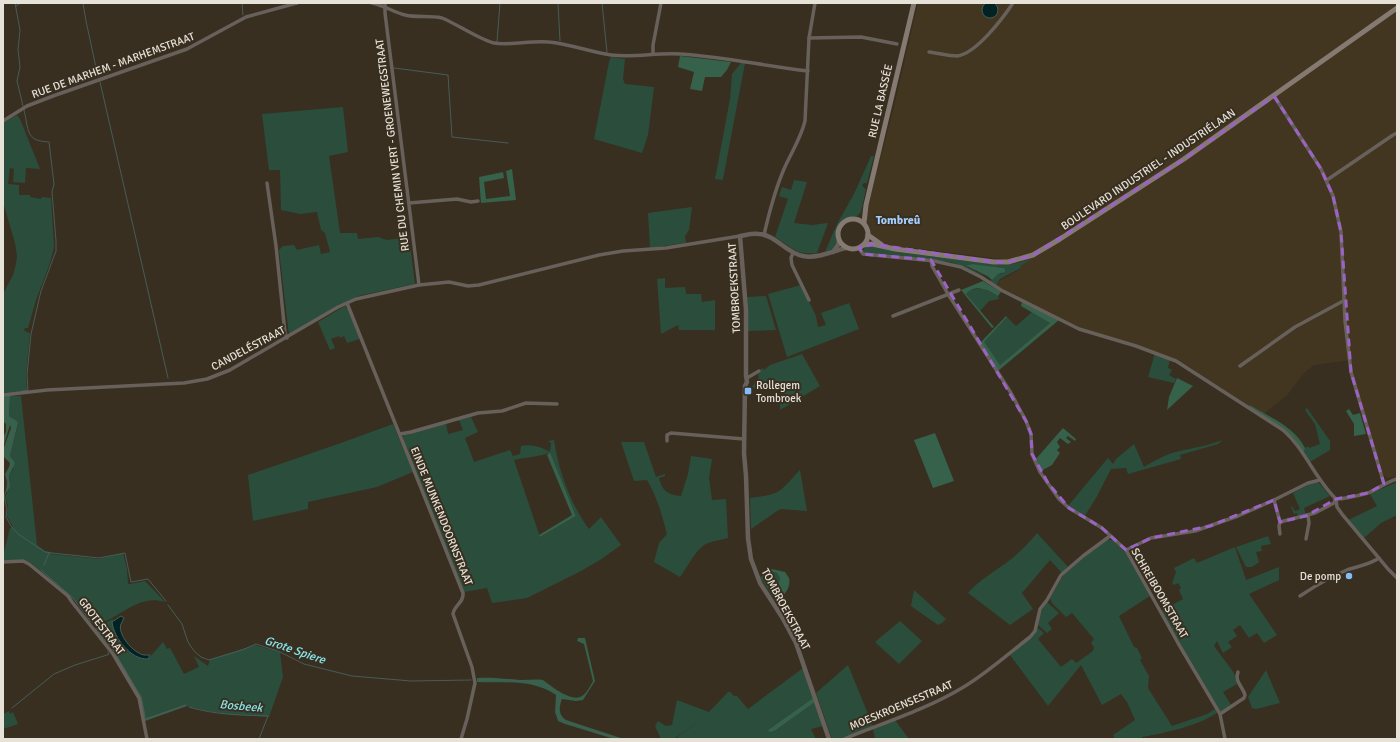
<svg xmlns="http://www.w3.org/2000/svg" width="1400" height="742" font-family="Signika,sans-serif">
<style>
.built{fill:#423621}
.green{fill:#2a4e3b;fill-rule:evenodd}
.forest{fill:#36614a}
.water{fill:#022223;stroke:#475c59}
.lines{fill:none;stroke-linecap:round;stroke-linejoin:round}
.stream{stroke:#475c59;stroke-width:1}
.minor{stroke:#67605b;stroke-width:3.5}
.tertiary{stroke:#67605b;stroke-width:4.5}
.secondary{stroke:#857a72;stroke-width:5}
.marked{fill:none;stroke:#9b63c6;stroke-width:3;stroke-dasharray:8 5;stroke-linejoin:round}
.poi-dot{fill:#85bbfb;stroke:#382f20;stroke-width:1.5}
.labels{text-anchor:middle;stroke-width:4;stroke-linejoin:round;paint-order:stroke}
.street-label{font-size:11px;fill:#e7e2d8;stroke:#382f20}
.poi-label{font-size:11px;fill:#e7e2d8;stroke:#382f20;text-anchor:start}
.neighbourhood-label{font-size:12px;font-weight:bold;fill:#a6cefe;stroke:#382f20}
.water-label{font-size:12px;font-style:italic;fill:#86e6eb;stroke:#382f20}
</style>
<rect width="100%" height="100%" fill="#382f20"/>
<polygon class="built" points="918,3 1397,3 1397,477 1387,478 1383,474 1354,380 1351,360 1314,365 1303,374 1288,394 1264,414 1250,405 1248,407 1187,366 1172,358 1140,346 1086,331 997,286 999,281 1021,269 1020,266 1011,268 1009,260 897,246 881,243 873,238 866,220 866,214 893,111"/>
<g class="green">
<polygon points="611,57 625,59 623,79 625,84 654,87 648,135 642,153 594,139 609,62"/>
<polygon points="741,63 745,63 723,179 723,180 715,179 730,99 732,74"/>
<polygon points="343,107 348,152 329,156 340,233 357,233 358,239 378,237 387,240 409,237 415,284 358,296 289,335 279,250 283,246 294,245 297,250 319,245 321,254 330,252 325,233 321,230 317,212 300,214 281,210 280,170 269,170 262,114"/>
<polygon points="17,115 20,119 40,169 26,168 25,183 13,182 14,169 10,168 8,184 19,185 19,195 30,195 30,197 41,199 42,197 51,198 54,247 50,263 36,300 28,328 25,328 24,330 26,332 30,333 26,375 27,392 3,393 3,294 13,275 16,264 17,256 15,243 3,202 3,123"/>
<polygon points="871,156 874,156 867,183 864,183 862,185 864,188 866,189 861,212 857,216 844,219 838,225 836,233 837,242 833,249 825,252 837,224 854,194"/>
<path d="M794 180 807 182 794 223 812 225 828 223 817 253C795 255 793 248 775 237L788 199 779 196 782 187 791 190Z"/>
<polygon points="692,207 689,230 685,236 686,243 650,248 648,213"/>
<path d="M869 246 897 252 999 265 1013 264 1032 259 1020 266 1021 268 1000 279 996 286 990 283V281L998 274H1002L1004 268 974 265 967 267 979 273 988 275C978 276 962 265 951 262L864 253 863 249Z"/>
<polygon points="665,278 665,288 685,287 686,294 701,294 702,302 715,300 715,330 679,330 678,325 661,334 657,279"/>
<polygon points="801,285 816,316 818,327 826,325 821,313 849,303 859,329 787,357 768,294"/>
<polygon points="982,288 998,296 999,299 989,301 980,311 966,294 970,290"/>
<polygon points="766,296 776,330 748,331 747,297"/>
<polygon points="345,306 348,310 360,339 347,343 344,336 340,338 339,336 331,339 335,348 330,350 318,322"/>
<polygon points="1032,312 1050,323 1000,365 983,342 1007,317 1016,326"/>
<polygon points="1155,353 1170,359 1168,368 1172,370 1169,375 1176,379 1174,383 1148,377"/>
<polygon points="802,354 820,386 780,410 780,385 771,385 771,389 764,389 764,386 754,388 752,387 759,377 758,375 760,373 758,371 763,368 764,370 770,365"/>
<path d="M10 396H21L37 545 45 551 51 552V554L99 559 123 553 127 569 128 584H130L145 581 165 602C135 593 119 622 93 624L73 599 30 562 21 560H3V556L10 528 13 527 7 516 8 506 5 497 10 487 9 476 13 469 10 456 18 424 17 421 9 416Z"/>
<polygon points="1307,408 1330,441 1330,450 1310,462 1304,453 1305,448 1308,446 1309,448 1320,444 1315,424 1305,410"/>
<path d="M471 417 478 432 465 438 474 462 510 450 513 456 520 454 521 446C531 444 541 447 550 452L551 443 548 441 554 440C559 472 570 503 589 529L601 517 621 545 600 560 581 571 527 598 492 603 487 588 464 592 402 438 404 435 446 423 448 434 463 430 459 420ZM550 452 576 516 540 537 514 460C522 458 545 456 550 452Z"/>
<polygon points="393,424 413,472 377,487 308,502 308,509 253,521 248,475 338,444"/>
<path d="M1223 440 1218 444 1180 455 1181 459 1128 474 1126 468 1111 469 1096 498 1084 517 1068 506 1108 458 1113 464 1116 459 1134 444 1144 467C1154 461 1164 455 1176 452 1192 448 1207 446 1223 440Z"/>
<path d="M621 442H644L656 477 665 474V476L659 478C662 491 668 495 681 496L688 474 691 456 712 459 709 478 712 500 726 499 728 538C721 540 712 541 706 544 696 549 687 568 680 577L654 562 659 543 667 534C662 515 657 497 647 480L634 481Z"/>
<path d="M800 470 807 511 781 509 777 511 751 529 750 498C762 496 776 496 785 486 791 481 794 475 800 470Z"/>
<polygon points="1317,482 1320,484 1330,496 1304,508 1306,515 1298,517 1297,513 1294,514 1291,507 1292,506 1295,511 1300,509 1293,493 1312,483"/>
<polygon points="1397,482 1397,515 1381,523 1364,538 1348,520 1377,506 1370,494"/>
<path d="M1037 533 1068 567 1062 573 1050 560 1022 593 1033 609 1010 625 968 593C980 579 996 571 1010 560 1020 552 1029 543 1037 533Z"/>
<polygon points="1268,536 1271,544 1261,546 1262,551 1256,552 1259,562 1252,567 1246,567 1236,547"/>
<path d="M1107 540H1113L1126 553 1150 596 1119 616 1134 647 1137 648 1142 658 1140 660 1149 676 1148 688 1172 726 1207 714 1215 709 1217 713C1197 726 1166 733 1142 737V739H1115L1113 735 1135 720 1127 702 1121 694 1102 705 1081 665 1048 706 1010 655 1025 642 1038 628 1044 633 1038 639 1061 667 1072 659 1076 663 1093 651 1094 647 1091 643 1094 639 1072 613 1066 617 1052 603 1050 598 1064 574 1071 567Z"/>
<polygon points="1235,547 1246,580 1279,567 1279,580 1249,594 1277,635 1264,643 1257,633 1249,638 1240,625 1233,630 1237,636 1228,642 1232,647 1223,653 1217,641 1214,646 1234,673 1237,684 1223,692 1231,705 1221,712 1161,611 1183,599 1179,590 1181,588 1178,583 1174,585 1172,583 1176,572 1174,568 1194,558 1197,563"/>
<polygon points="768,570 777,573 780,578 775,596 779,599 775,601 760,577"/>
<polygon points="914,590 946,619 942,623 938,625 911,606"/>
<path d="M1047 602 1059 613 1048 623 1052 629 1047 633 1038 625C1039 615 1041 610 1047 602Z"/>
<path d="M113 619C113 642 130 649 148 659L163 642 167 649 170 648 184 674 199 667 194 656 208 666 210 659 255 645 280 652 283 677 269 717C241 715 213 714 187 706L186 704 146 718 142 697 113 648 97 629V627Z"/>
<polygon points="900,621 922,641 899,664 875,642"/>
<polygon points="848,665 873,726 839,739 832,739 816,693"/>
<polygon points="803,668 813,698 768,730 776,730 815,702 823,726 811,729 816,739 678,739 677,737 711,713 675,738 675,739 661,739 655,726 658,721 666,726 672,725 677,700 709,712 728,692 730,692 734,696 737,696 748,709"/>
<polygon points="1266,670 1280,703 1256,709 1252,708 1248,697"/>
<polygon points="9,711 10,714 13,712 18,724 3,729 3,714"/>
<polygon points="895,720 909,739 875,739 873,729"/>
</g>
<g class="forest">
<polygon points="680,56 731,62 727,70 721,77 705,77 702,91 690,89 694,72 678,67"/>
<polygon points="512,169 516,200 481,203 479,177 503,172 504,178 484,182 486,199 510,196 506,171"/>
<path d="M971 264 1004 268 1005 270V272L998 274 992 280C987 274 975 271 967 266V265H971Z"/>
<path d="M983 281 1001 292 998 296C988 290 976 283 966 294L994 327 992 328 961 290Z"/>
<polygon points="1022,302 1059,320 998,371 980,343 1006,316 1007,317 984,342 1000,365 1050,323 1021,306"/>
<polygon points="1177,378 1193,386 1167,410 1169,397"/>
<polygon points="3,396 10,396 9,416 17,421 18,423 10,456 15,463 9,476 10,487 7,492 6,492 7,482 5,474 9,467 10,463 4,457 3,450 11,428 10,425 3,448 3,437 6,432 6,424 3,421"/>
<path d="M1250 405C1269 417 1295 427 1305 448L1304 453 1293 438 1248 407Z"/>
<polygon points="1349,409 1353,415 1360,413 1366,434 1354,436 1354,424 1346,411"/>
<polygon points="1063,428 1076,439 1075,441 1068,436 1066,438 1071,442 1068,444 1060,438 1057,442 1060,447 1057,450 1060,453 1052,465 1041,471 1035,460"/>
<polygon points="935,433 954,481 933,488 914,440"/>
<polygon points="550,452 576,516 540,537 539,535 572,515 547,455"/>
<path d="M772 569 785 572 789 578C791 586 786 594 779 599L775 596 780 578 777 573 768 570Z"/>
<polygon points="96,627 113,648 142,697 146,718 186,704 187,706 145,721 140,698 112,649 95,630"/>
<path d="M578 638H585L595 681 583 700 576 701 562 699C559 707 558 715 566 720L624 739H614L565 724 558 721 555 712 556 695C533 679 504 683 477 682V678C492 677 506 679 521 680 528 680 536 679 543 680 551 686 572 703 582 696 587 693 590 686 593 681L584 644 577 641Z"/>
<polygon points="813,698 815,702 776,730 770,732 768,730"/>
</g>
<g class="water">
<circle cx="990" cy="10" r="8"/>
<path d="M121 616 124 618C123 620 122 622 121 624 117 634 133 653 144 655 146 655 148 655 150 655L148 659C131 660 114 638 112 622Z"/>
</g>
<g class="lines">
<g class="stream">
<polyline points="15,3 20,30 18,50 20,67 17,81 23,106"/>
<polyline points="83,3 86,21 98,77"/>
<polyline points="242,3 243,15"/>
<polyline points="558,3 560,41"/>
<polyline points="602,3 607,52"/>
<polyline points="16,6 21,3"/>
<polyline points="497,42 500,3"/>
<polyline points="394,68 448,75 452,137 508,143"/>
<polyline points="100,82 168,378"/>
<path d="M22 391 28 390 27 375 31 334 41 291 56 251V241L52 192 54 184 49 142C25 141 29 130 24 110"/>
<polyline points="8,398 7,417 14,424 6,457 12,463 7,474 9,485 4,496 7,509 6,517 11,526 18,534 45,552 52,553 99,558 125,553 131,582 148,579 166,601"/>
<polyline points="44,565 49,553"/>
<polyline points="41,570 73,598 91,622"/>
<polyline points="168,605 182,624 188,642 194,651 201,657 209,660 242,650 256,644 278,651 304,664 352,676 411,681 471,680"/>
<polyline points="96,629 112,648 141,698 145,716"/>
<path d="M479 680 495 679 540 682 558 693C561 700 556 710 559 718L578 726 619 739"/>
<path d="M189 707C215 715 241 715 268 716L259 739"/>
<polyline points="12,708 54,674 75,665 107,655 109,654 108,652"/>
<polyline points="146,719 185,706"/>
</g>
<g class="minor">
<path d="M372 3C383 5 393 12 405 15 417 18 430 15 442 18 457 24 480 40 494 43 509 46 532 40 549 42 570 44 590 52 611 55 635 58 658 52 681 54 724 57 765 66 808 71"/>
<polyline points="385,3 385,13 419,285"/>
<polyline points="809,38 861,37 897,44"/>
<path d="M929 52C938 53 948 56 957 56 976 54 1003 18 1013 3"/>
<polyline points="653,54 653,45 661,3"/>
<polyline points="1274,96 1321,169 1333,196 1341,232 1345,321 1351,372 1384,484"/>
<polyline points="3,121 27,106 53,96 187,49 246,17 297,3"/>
<polyline points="1327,180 1393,135 1397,133"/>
<polyline points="267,183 276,246 285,333 287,338"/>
<polyline points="409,203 457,199 471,202 478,201"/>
<path d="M764 235C769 213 775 190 784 169 791 153 801 138 805 121L809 38 815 3"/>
<path d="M859 248 863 254 934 261 961 267 981 277 1001 290 1079 329 1136 346 1176 361 1283 430C1305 449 1315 479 1336 499"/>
<polyline points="793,253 791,258 792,265 809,300"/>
<polyline points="931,260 932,266 948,294 1011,393 1026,421 1031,434 1032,454 1040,472 1059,499 1069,508 1102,528 1126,550 1178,643 1220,714 1225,739"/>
<path d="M347 303 463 593C464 603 454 605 453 614L472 667 475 683 467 719 461 739"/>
<polyline points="893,316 959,290"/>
<polyline points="1240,366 1295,327 1345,300"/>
<polyline points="747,378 759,371"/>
<polyline points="3,395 47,390 184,383 207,379 230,370 338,307 356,299 419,285 449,282 468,286 479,285 599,255 623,251 666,248 740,236"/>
<polyline points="400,434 411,432 478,413 502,411 526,403 557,404"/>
<polyline points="667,441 667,435 671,433 744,439"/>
<polyline points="1336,499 1337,507 1342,514 1389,570 1397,578"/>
<path d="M1336 499C1346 499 1357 496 1368 493 1378 489 1386 482 1397 479"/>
<polyline points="1274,500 1280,522 1315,513 1334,503 1335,500"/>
<polyline points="1280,534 1279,526 1280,522"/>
<polyline points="1306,539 1309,523 1308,515"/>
<polyline points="1126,550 1151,538 1195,531 1238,516 1274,500 1308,483 1320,480"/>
<polyline points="3,562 23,561 29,564 68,596 72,602 113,654 139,698 147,739"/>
<path d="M1300 596C1315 586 1330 577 1347 570 1358 566 1369 565 1379 558"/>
<path d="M1220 714 1244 698 1245 695C1243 687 1234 681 1238 672"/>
<path d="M844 739C883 723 925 710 962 688 986 674 1008 654 1030 637L1035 631 1040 609 1047 600 1061 575 1083 556 1110 536"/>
</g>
<g class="tertiary">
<polyline points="833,252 838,245 839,241"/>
<path d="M829 739 796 643 782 617 760 583 751 559 748 538 746 476 744 453 745 386 747 382 746 376V310L740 236C746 235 753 233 759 234 776 235 786 253 803 256 818 259 832 251 846 248"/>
</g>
<g class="secondary">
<circle cx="853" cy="234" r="15"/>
<polyline points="864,223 866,205 914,3"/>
<polyline points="868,235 882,245"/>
<polyline points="864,245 872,244 895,249 994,262 1008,262 1033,255 1060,239 1184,159 1397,8"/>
</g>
</g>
<path class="marked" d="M1274 96 1321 169 1333 196 1341 232 1351 372 1384 484 1368 493 1336 499 1306 516 1280 522 1274 500 1210 526 1151 538 1126 550 1102 528 1069 508 1048 483 1032 454 1031 434 1026 421 931 260 863 254 859 248 872 244 994 262H1008L1033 255 1184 159Z"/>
<g class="poi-dot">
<rect x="744" y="387" width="8" height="8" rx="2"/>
<circle cx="1349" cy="576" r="4"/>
</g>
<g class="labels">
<g class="street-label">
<text transform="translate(113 65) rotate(-20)" y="4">RUE DE MARHEM - MARHEMSTRAAT</text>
<text transform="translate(880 101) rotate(-77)" y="4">RUE LA BASSÉE</text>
<text transform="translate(392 145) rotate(-97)" y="4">RUE DU CHEMIN VERT - GROENEWEGSTRAAT</text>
<text transform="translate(1148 169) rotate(-34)" y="4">BOULEVARD INDUSTRIEL - INDUSTRIÉLAAN</text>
<text transform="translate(734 288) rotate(-93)" y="4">TOMBROEKSTRAAT</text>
<text transform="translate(248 348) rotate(-28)" y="4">CANDELÉSTRAAT</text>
<text transform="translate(442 516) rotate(68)" y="4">EINDE MUNKENDOORNSTRAAT</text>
<text transform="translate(1160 593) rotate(60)" y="4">SCHREIBOOMSTRAAT</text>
<text transform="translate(786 609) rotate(62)" y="4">TOMBROEKSTRAAT</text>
<text transform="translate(102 626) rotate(53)" y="4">GROTESTRAAT</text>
<text transform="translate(901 705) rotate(-23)" y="4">MOESKROENSESTRAAT</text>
</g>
<g class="poi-label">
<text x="756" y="389">Rollegem<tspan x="756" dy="13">Tombroek</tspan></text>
<text x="1341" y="580" text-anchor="end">De pomp</text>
</g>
<g class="neighbourhood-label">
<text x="898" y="224">Tombreû</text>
</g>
<g class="water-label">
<text transform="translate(295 650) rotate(19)" y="4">Grote Spiere</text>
<text transform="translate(241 706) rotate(5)" y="4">Bosbeek</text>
</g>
</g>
<rect width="1400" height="742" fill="none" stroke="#e7e2d8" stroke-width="8"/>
</svg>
